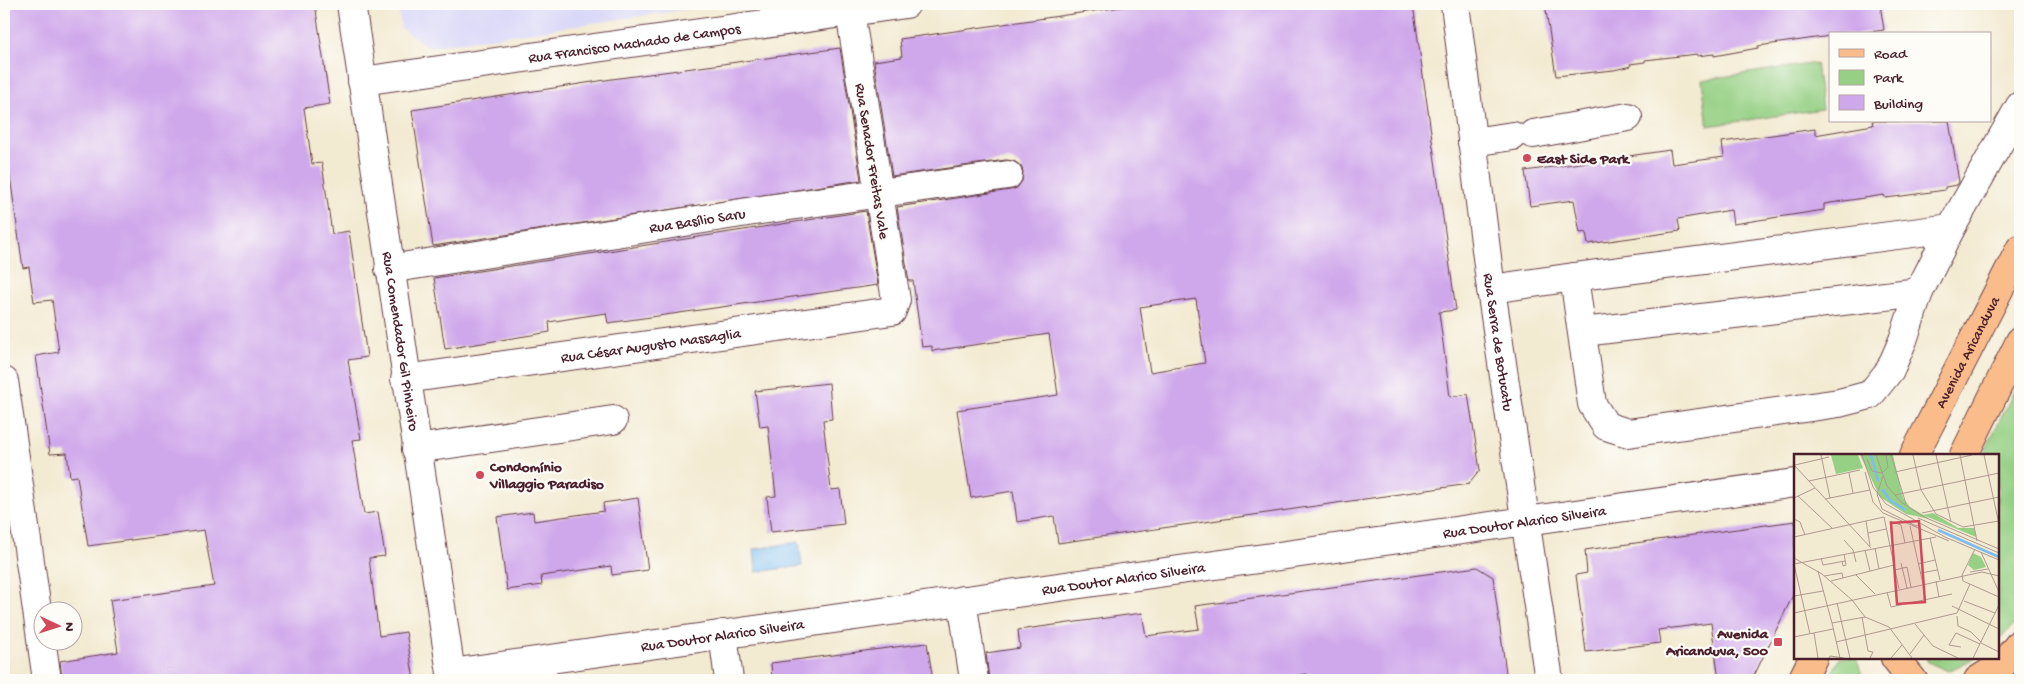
<svg xmlns="http://www.w3.org/2000/svg" width="2024" height="684" font-family="'Gochi Hand',sans-serif">
<style>
.built{fill:#d9d7f8}
.green{fill:#96d084;stroke:#707858}
.water{fill:#7cbdf1;stroke:#636e8e}
.building{fill:#cfa7eb;fill-rule:evenodd}
.lines{fill:none;stroke-linecap:round;stroke-linejoin:round}
.minor-casing{stroke:#633d44;stroke-width:30}
.major-casing{stroke:#633d44;stroke-width:30}
.highway-casing{stroke:#633d44;stroke-width:30}
.minor{stroke:#fff;stroke-width:28}
.major{stroke:#fabc8b;stroke-width:28}
.highway{stroke:#fabc8b;stroke-width:28}
.poi-dot{fill:#d1495b;stroke:#fdfcf7;stroke-width:2}
.labels{text-anchor:middle;stroke-width:4.5;stroke-linejoin:round;paint-order:stroke}
.street-label{font-size:15px;fill:#4a1f2b;stroke:#fdfcf7}
.poi-label{font-size:15px;font-weight:bold;fill:#4a1f2b;stroke:#fdfcf7;text-anchor:start}
.inset-river{fill:none;stroke:#7cbdf1;stroke-width:2.5}
.inset-road{fill:none;stroke:#af998f;stroke-width:1}
.view{fill:#d1495b;fill-opacity:0.15;stroke:#d1495b;stroke-width:2.5}
.inset-edge{fill:none;stroke:#4a1f2b;stroke-width:2.5}
</style>
<rect width="100%" height="100%" fill="#fdfcf7"/>
<filter id="ink" filterUnits="userSpaceOnUse"><feTurbulence type="fractalNoise" baseFrequency=".02" numOctaves="2"/><feDisplacementMap in="SourceGraphic" scale="10" xChannelSelector="R" yChannelSelector="G"/><feConvolveMatrix kernelMatrix="1 2 1 2 8 2 1 2 1" color-interpolation-filters="sRGB"/></filter>
<filter id="wash" filterUnits="userSpaceOnUse"><feTurbulence type="fractalNoise" baseFrequency=".0096" numOctaves="4" result="noise"/><feDisplacementMap in="SourceGraphic" scale="20" xChannelSelector="R" yChannelSelector="G"/><feGaussianBlur stdDeviation="1.12" result="paint"/><feColorMatrix in="noise" values="0 0 0 0 0 0 0 0 0 0 0 0 0 0 0 0 0 1.4 0 .05"/><feComposite in="paint" operator="in"/></filter>
<g filter="url(#wash)">
<rect width="100%" height="100%" fill="#f3ead2"/>
<polygon class="built" points="398,4 723,4 428,47 401,28"/>
<g class="green">
<polygon points="1816,63 1822,109 1708,126 1702,80"/>
<polygon points="2020,379 2020,619 1998,640 1998,455 1983,455"/>
<polygon points="1840,658 1856,658 1864,680 1828,680"/>
<polygon points="1926,658 1975,658 1948,671 1928,662"/>
</g>
<polygon class="water" points="799,542 802,566 756,572 754,549"/>
<g id="blocks">
<g class="building">
<polygon points="4,4 315,4 330,104 304,108 312,164 322,163 332,234 349,231 367,357 348,360 361,439 352,440 364,514 378,512 385,556 369,558 379,636 406,632 414,680 62,680 60,661 118,652 110,600 214,586 204,530 88,546 77,476 70,477 67,453 50,454 36,356 59,352 52,300 34,302 29,267 23,268 4,134"/>
<path d="M1142 4H1413L1456 310 1439 312 1450 397 1468 394 1480 470 1469 484 1058 543 1054 516 1017 522 1013 491 971 498 957 410 1058 395 1049 334 932 351V346L922 347 913 281H909L897 207 1010 190 1017 188 1022 181 1023 172 1021 166 1014 161 1006 160 892 176 874 61 902 57 900 39ZM1196 299 1205 363 1150 372 1140 307Z"/>
<polygon points="1545,4 1880,4 1884,30 1856,34 1830,34 1830,36 1758,46 1758,48 1714,56 1714,54 1697,56 1697,54 1645,60 1645,62 1630,64 1631,66 1614,70 1556,76"/>
<polygon points="840,48 861,180 433,246 412,110 612,79"/>
<polygon points="1872,121 1949,121 1959,182 1957,185 1945,187 1945,190 1902,196 1885,198 1884,195 1824,204 1824,210 1733,224 1731,210 1678,219 1680,231 1588,244 1586,232 1580,233 1574,200 1530,206 1525,171 1670,150 1672,164 1724,157 1722,142 1815,129 1815,135 1873,125"/>
<polygon points="866,211 878,285 608,323 606,313 579,317 549,322 550,332 445,349 434,278"/>
<polygon points="829,383 832,419 823,420 831,490 840,489 844,524 771,532 767,497 776,496 768,426 760,427 755,391"/>
<polygon points="638,498 648,570 612,575 611,566 541,576 542,585 507,590 497,517 533,512 534,521 604,511 603,503"/>
<polygon points="1795,521 1795,591 1752,680 1719,680 1711,623 1658,630 1660,643 1586,652 1576,575 1587,573 1585,550"/>
<polygon points="1477,567 1493,577 1507,680 1307,680 1307,674 1265,680 989,680 986,653 1020,648 1018,630 1142,613 1146,636 1199,629 1195,606"/>
<polygon points="927,643 933,680 772,680 771,663"/>
</g>
</g>
</g>
<g filter="url(#ink)">
<use href="#blocks" fill-opacity="0" stroke="#633d44" stroke-width="1"/>
<g class="lines">
<g class="minor-casing">
<g id="minor">
<path id="s1" d="M351 4 452 680"/>
<path id="s2" d="M1455 4 1491 289 1549 680"/>
<path id="s3" d="M362 81 906 4"/>
<polyline points="1533,134 1628,117"/>
<polyline points="1472,142 1513,136"/>
<path id="s4" d="M389 269 754 211 1008 175"/>
<polyline points="1574,277 1592,404 1606,426 1628,433 1839,403 1870,395 1890,370 1903,340 1919,292 1951,228"/>
<polyline points="1491,289 1574,277 1951,228 2020,106"/>
<polyline points="1583,332 1919,292"/>
<path id="s5" d="M405 379 892 311 896 300 850 12"/>
<polyline points="4,381 47,680"/>
<polyline points="416,449 613,420"/>
<polyline points="962,600 974,680"/>
<polyline points="723,634 729,680"/>
<path id="s6" d="M451 673 1795 483"/>
</g>
</g>
<g class="major-casing">
<g id="major">
<path id="s7" d="M1914 455 2020 249"/>
<polyline points="1802,680 1813,658"/>
</g>
</g>
<g class="highway-casing">
<g id="highway">
<polyline points="1964,455 2020,341"/>
<polyline points="1895,658 1913,680"/>
<polyline points="1978,680 2003,664 2020,643"/>
</g>
</g>
<use href="#minor" class="minor"/>
<use href="#major" class="major"/>
<use href="#highway" class="highway"/>
</g>
</g>
<g class="poi-dot">
<circle cx="1527" cy="158" r="5"/>
<circle cx="480" cy="475" r="5"/>
<rect x="1773" y="637" width="10" height="10" rx="2.5"/>
</g>
<g class="labels">
<g class="street-label">
<text dy="5" stroke="none"><textPath href="#s3" startOffset="275">Rua Francisco Machado de Campos</textPath></text>
<text transform="translate(873 161) rotate(81)" y="5">Rua Senador Freitas Vale</text>
<text dy="5" stroke="none"><textPath href="#s4" startOffset="312">Rua Basílio Saru</textPath></text>
<text dy="5" stroke="none"><textPath href="#s1" startOffset="341">Rua Comendador Gil Pinheiro</textPath></text>
<text dy="5" stroke="none"><textPath href="#s2" startOffset="341">Rua Serra de Botucatu</textPath></text>
<text dy="5" stroke="none"><textPath href="#s5" startOffset="248">Rua César Augusto Massaglia</textPath></text>
<text dy="5" stroke="none"><textPath href="#s7" startOffset="116">Avenida Aricanduva</textPath></text>
<text dy="5" stroke="none"><textPath href="#s6" startOffset="1084">Rua Doutor Alarico Silveira</textPath></text>
<text dy="5" stroke="none"><textPath href="#s6" startOffset="679">Rua Doutor Alarico Silveira</textPath></text>
<text dy="5" stroke="none"><textPath href="#s6" startOffset="274">Rua Doutor Alarico Silveira</textPath></text>
</g>
<g class="poi-label">
<text x="1537" y="163">East Side Park</text>
<text x="490" y="471">Condomínio<tspan x="490" dy="17">Villaggio Paradiso</tspan></text>
<text x="1768" y="638" text-anchor="end">Avenida<tspan x="1768" dy="17">Aricanduva, 500</tspan></text>
</g>
</g>
<g transform="translate(1794 454)">
<rect width="205" height="205" fill="#f3ead2"/>
<path d="M37 1H64L69 14 42 20ZM66 1H99L109 44 116 53 136 65 112 60 86 43ZM139 59 164 74H180L182 83 129 61ZM179 99 187 103 192 113 180 116 174 111Z" fill="#96d084"/>
<path class="inset-river" d="M77 1 84 27M88 35 96 46 111 56M144 76 205 103"/>
<path class="inset-road" d="M27 1 36 44M68 1 79 33 92 50 151 83 205 106M82 1 93 32 107 48 130 63 205 95M97 1 112 50M119 1 127 36 142 60 169 73 205 67M142 1 157 68M166 1 183 87M190 1 205 70M73 5 78 17 88 19 94 13 92 1M0 11 77 94M1 11 35 3M71 18 79 48 89 59 155 87M101 18 178 1M55 19 59 39M89 22 83 40 88 55 122 72 126 70 123 67M15 27 66 16M101 41 205 19M4 42 38 74M0 44 21 34M31 45 76 36M128 59 205 43M124 64 205 99M0 65 6 68 11 81M72 67 76 92M116 72 129 130M74 79 92 75M0 83 90 63 105 135M136 84 146 126M50 86 59 96 62 108M99 92 96 67 107 71 111 89M81 94 85 115M71 96 76 117M187 98 205 138M0 104 28 120 58 146 71 163 95 173 118 204M27 104 29 111 51 107M48 107 49 112 52 111 50 100M107 109 113 134M0 110 142 83M0 110 16 180M124 110 141 106M101 116 113 113 117 133M24 117 38 169 71 163M176 118 194 115M127 119 143 116M62 121 81 140M168 121 181 95M168 121 169 127 205 143M30 122 48 119 49 124M37 127 100 111M142 127 145 143M93 138 97 153 158 140M0 142 29 137M170 147 201 159M43 149 56 204M158 152 205 175M0 159 188 118 205 122M163 162 164 172 177 178 187 188M68 163 74 197 79 198 76 204M38 169 46 204M121 170 139 192 164 204M20 179 24 204M0 183 39 175M42 188 163 159 176 130M187 189 205 198M167 193 155 191 162 179 186 190M116 200 130 181M35 204 36 202 50 204M97 204 108 191M179 204 205 151"/>
<path class="view" d="M125 67 131 148 103 150 97 69Z"/>
<rect width="205" height="205" class="inset-edge"/>
</g>
<rect width="2024" height="684" fill="none" stroke="#fdfcf7" stroke-width="20"/>
<rect x="1829" y="32" width="162" height="90" fill="#fdfcf7" stroke="#b5a4a5"/>
<rect x="1839" y="49" width="25" height="8" fill="#fabc8b" stroke="#b5a4a5"/>
<text x="1874" y="58" font-size="15" fill="#4a1f2b">Road</text>
<rect x="1839" y="70" width="25" height="15" fill="#96d084" stroke="#b5a4a5"/>
<text x="1874" y="82" font-size="15" fill="#4a1f2b">Park</text>
<rect x="1839" y="95" width="25" height="15" fill="#cfa7eb" stroke="#b5a4a5"/>
<text x="1874" y="108" font-size="15" fill="#4a1f2b">Building</text>
<g transform="translate(58 626) rotate(94)"><circle r="24" fill="#fdfcf7" stroke="#b5a4a5"/>
<path d="M0-4L9 19L0 12L-9 19Z" fill="#d1495b"/>
<text y="-8" font-size="14" font-weight="bold" text-anchor="middle" fill="#4a1f2b">N</text>
</g>
</svg>
